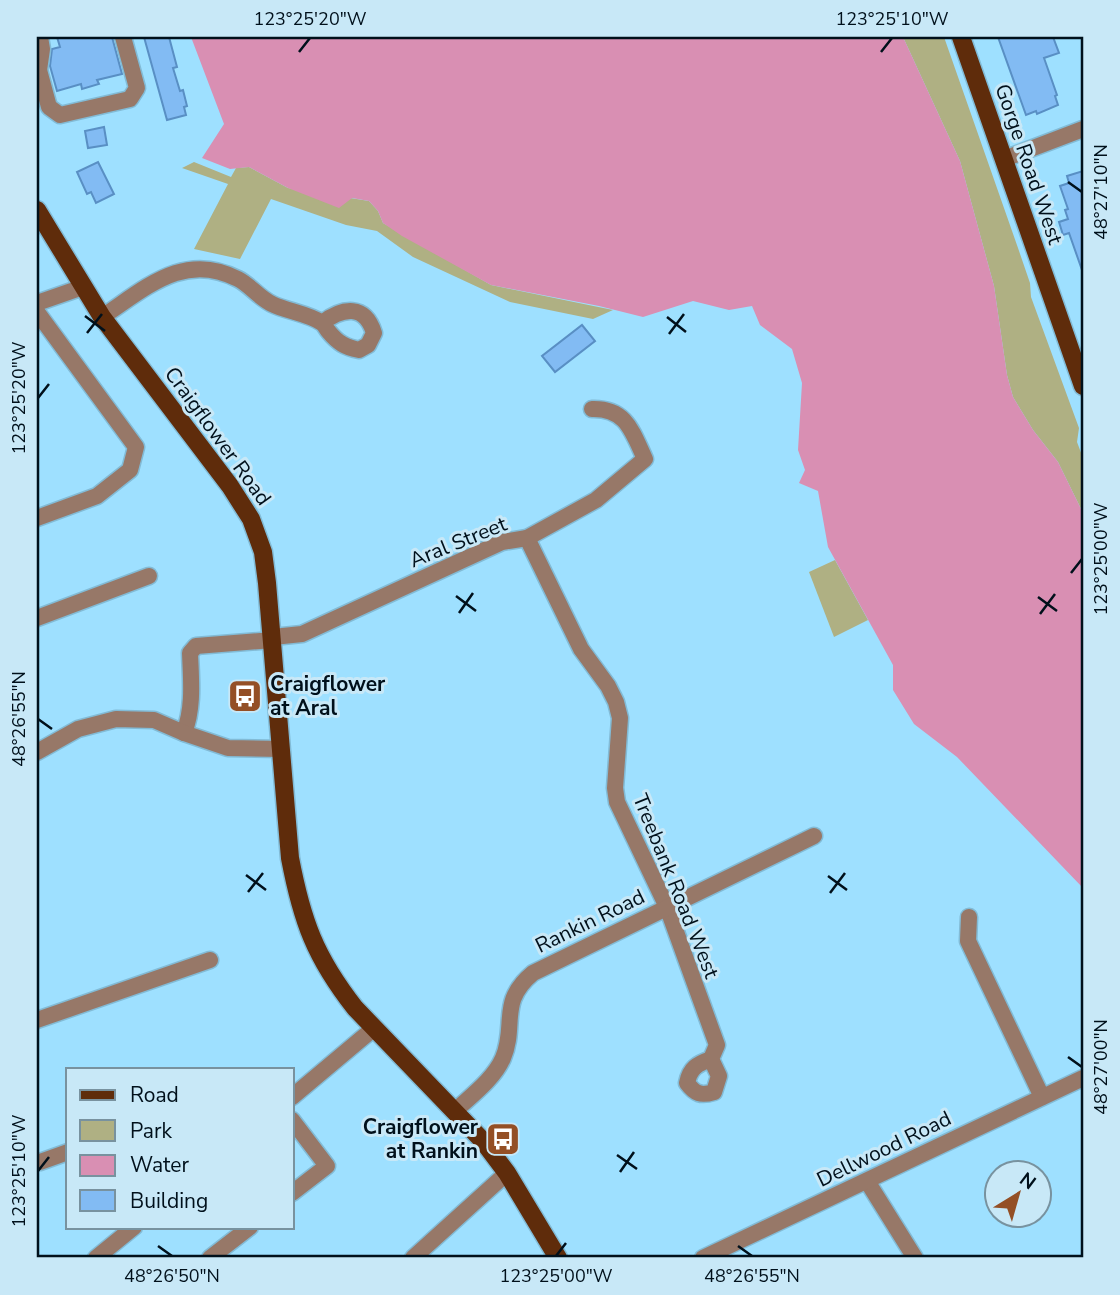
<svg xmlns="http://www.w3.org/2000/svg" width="1120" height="1295" font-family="'Nunito Sans',sans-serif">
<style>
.green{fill:#afb083}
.water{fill:#d98fb3}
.building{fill:#82bbf3;stroke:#598fc4;stroke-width:2}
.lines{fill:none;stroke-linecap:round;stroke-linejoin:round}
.minor-casing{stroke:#82bbd6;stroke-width:19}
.major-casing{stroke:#82bbd6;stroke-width:21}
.minor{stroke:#977868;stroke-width:16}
.major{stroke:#5f2c0b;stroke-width:18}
.ticks{fill:none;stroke:#00101b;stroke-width:2.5}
.labels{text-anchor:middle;stroke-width:6;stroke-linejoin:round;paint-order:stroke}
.street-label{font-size:21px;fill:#00101b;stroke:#c8e8f7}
.poi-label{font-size:21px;font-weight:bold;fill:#00101b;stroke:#c8e8f7;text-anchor:start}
.neatline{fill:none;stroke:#00101b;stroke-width:2.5}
.ticks-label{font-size:18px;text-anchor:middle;fill:#00101b}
</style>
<rect width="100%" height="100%" fill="#9ee0ff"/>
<g class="green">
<polygon points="903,37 944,37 1018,248 1030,283 1031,297 1079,428 1077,442 1083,458 1083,513 1058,462 1033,430 1013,397 1007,375 994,286 960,161"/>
<polygon points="194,162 231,177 236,168 249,167 288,188 369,201 378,211 383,223 491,285 613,310 593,319 510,302 413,257 377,231 346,225 271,199 240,259 194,249 228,184 182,168"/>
<polygon points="835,560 868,620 834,637 809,572"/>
</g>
<polygon class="water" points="191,37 903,37 960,161 994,286 1007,375 1013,397 1033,430 1058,462 1083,513 1083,888 957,757 914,724 893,690 893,665 828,547 818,491 799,483 805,470 798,450 802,383 792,349 760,325 752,306 729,310 693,301 643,317 599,306 491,285 402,236 383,223 378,211 369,201 352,198 339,208 288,188 249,167 230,169 202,158 224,124"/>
<g class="building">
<polygon points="57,37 112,37 122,74 97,80 99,84 82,89 81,84 57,91 50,66 52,49 60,47"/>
<polygon points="144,37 169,37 177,67 173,68 180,91 183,90 187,106 184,107 186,115 167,120"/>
<polygon points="998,37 1053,37 1059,53 1044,58 1057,95 1055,96 1058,105 1037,114 1036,111 1026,115"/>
<polygon points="104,127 107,145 88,148 85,131"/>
<polygon points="98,162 114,194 96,203 91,192 87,194 77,172"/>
<polygon points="1083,171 1083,270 1082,270 1069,233 1063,235 1059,222 1068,219 1065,210 1068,209 1060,186 1069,183 1067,176"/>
<polygon points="582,325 595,341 555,372 542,356"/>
</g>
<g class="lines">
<g class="minor-casing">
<g id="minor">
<polyline points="39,70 49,107 60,115 130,99 137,88 123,37"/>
<polyline points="37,71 39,70 42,49 40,37"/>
<polyline points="1004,159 1083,129"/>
<polyline points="37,303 83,287"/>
<polyline points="37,312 136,447 130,470 97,496 37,518"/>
<path d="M102 317C146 288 184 251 238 279 250 285 258 297 272 304 286 311 310 314 322 323 325 325 326 329 329 332 338 343 345 347 359 350L368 345 374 333C365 304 343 307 322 323"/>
<path d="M527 538 581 649 608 686 616 702 620 718 615 788 617 802 667 907 717 1045 711 1059C697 1064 690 1068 687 1083 695 1094 701 1096 714 1092L719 1076 711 1059"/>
<polyline points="37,618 149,576"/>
<path d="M273 637 302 634 502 542 527 538 596 500 645 459C632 431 626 408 592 409"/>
<path d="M184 733C194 707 191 680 190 653L196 646 273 640"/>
<polyline points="37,752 78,729 116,719 154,720 184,733 228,748 281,749"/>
<polyline points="969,917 968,941 1042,1097"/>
<polyline points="37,1020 210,960"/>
<polyline points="292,1097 373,1029"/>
<path d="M455 1111C471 1096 494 1079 503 1058 517 1025 498 1002 533 973L814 836"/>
<polyline points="292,1120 327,1166 292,1193"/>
<polyline points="40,1162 68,1152"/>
<polyline points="867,1181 915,1258"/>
<polyline points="96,1258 134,1227"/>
<polyline points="210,1258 250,1227"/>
<polyline points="413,1258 507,1173"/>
<polyline points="703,1258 1083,1078"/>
</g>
</g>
<g class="major-casing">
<g id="major">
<polyline points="961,37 1083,386"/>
<path d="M37 210 102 317 230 486 251 519 263 552 267 583 290 858C302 921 315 957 355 1008L483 1141 507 1173 558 1258"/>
</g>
</g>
<use href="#minor" class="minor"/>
<use href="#major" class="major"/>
</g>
<path class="ticks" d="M299 52 310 38M881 52 892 38M1068 182 1082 192M85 316 105 331M667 317 686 332M87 333 102 314M669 334 684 314M38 398 49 384M1071 573 1082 559M456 596 476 611M1038 597 1057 611M459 613 473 593M1040 614 1055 594M38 719 52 729M246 875 266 890M828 876 847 890M248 892 263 873M830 893 845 873M1068 1057 1082 1067M617 1155 637 1169M38 1171 49 1157M620 1172 634 1152M158 1246 172 1256M738 1246 752 1256M556 1256 566 1243"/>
<defs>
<g id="bus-square" transform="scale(1.75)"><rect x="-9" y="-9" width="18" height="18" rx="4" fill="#944f25" stroke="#c8e8f7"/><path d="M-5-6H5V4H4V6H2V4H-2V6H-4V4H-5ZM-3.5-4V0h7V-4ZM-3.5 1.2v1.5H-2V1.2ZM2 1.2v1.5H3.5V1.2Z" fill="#fff"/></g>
</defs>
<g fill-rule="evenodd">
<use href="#bus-square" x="245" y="696"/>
<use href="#bus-square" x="503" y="1139"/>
</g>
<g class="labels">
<g class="street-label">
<text transform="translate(1029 164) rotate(71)" y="7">Gorge Road West</text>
<text transform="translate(218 436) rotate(54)" y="7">Craigflower Road</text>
<text transform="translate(458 542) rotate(-22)" y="7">Aral Street</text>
<text transform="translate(676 886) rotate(68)" y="7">Treebank Road West</text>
<text transform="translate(590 921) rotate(-26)" y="7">Rankin Road</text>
<text transform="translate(884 1149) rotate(-26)" y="7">Dellwood Road</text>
</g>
<g class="poi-label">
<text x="270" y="691">Craigflower<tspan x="270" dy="24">at Aral</tspan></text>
<text x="478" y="1134" text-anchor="end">Craigflower<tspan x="478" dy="24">at Rankin</tspan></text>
</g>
</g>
<rect width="1120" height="1295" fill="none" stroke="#c8e8f7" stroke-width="77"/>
<rect x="66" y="1068" width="228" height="161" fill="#c8e8f7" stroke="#78929f" stroke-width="2"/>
<rect x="80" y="1090" width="35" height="10" fill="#5f2c0b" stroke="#78929f" stroke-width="2"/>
<text x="130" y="1102" font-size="21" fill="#00101b">Road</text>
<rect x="80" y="1120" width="35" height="21" fill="#afb083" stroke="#78929f" stroke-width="2"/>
<text x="130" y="1138" font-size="21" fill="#00101b">Park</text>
<rect x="80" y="1155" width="35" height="21" fill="#d98fb3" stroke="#78929f" stroke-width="2"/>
<text x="130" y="1172" font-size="21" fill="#00101b">Water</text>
<rect x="80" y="1190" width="35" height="21" fill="#82bbf3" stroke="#78929f" stroke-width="2"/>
<text x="130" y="1208" font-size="21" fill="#00101b">Building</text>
<g transform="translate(1018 1194) rotate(37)"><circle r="33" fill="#c8e8f7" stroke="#78929f" stroke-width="2"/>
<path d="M0-5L12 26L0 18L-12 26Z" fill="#944f25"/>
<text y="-10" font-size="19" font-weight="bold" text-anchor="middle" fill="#00101b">N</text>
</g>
<rect x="38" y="38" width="1044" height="1218" class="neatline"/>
<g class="ticks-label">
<text x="310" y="25">123°25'20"W</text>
<text x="892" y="25">123°25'10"W</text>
<text transform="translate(1101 192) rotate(-90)" y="6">48°27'10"N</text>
<text transform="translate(19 398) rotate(-90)" y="6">123°25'20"W</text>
<text transform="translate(1101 559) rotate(-90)" y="6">123°25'00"W</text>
<text transform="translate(19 719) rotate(-90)" y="6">48°26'55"N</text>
<text transform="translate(1101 1067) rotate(-90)" y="6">48°27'00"N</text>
<text transform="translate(19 1171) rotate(-90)" y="6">123°25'10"W</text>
<text x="172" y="1282">48°26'50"N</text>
<text x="556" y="1282">123°25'00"W</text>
<text x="752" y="1282">48°26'55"N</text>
</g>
</svg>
